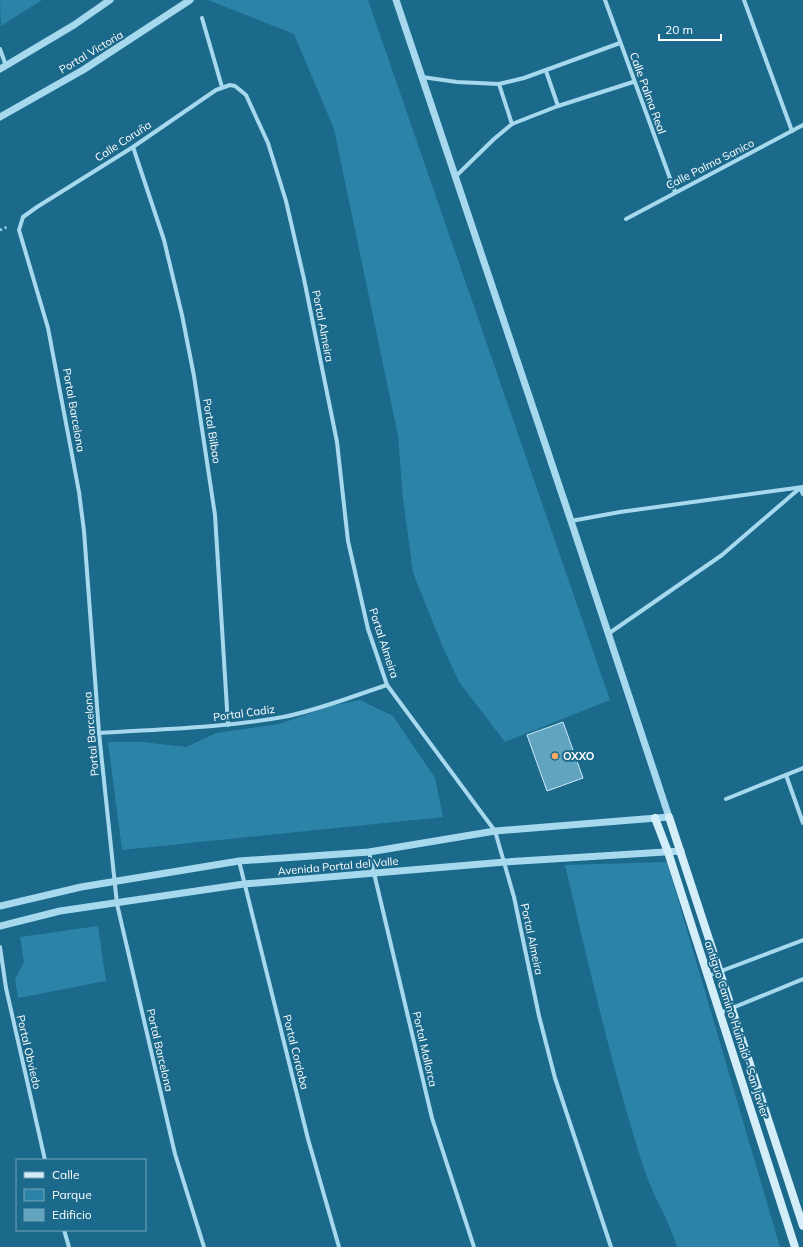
<svg xmlns="http://www.w3.org/2000/svg" width="803" height="1247" font-family="Mulish,sans-serif">
<style>
.green{fill:#2b83a7}
.building{fill:#61a4bf;stroke:#ccecf9}
.lines{fill:none;stroke-linecap:round;stroke-linejoin:round}
.path{stroke:#a6d9ed;stroke-width:2.5;stroke-dasharray:2 3;stroke-linecap:butt}
.minor{stroke:#a6d9ed;stroke-width:4}
.tertiary{stroke:#a6d9ed;stroke-width:7}
.secondary{stroke:#d3eef9;stroke-width:8}
.poi-dot{fill:#fea964;stroke:#1b698b;stroke-width:1.5}
.labels{text-anchor:middle;stroke-width:4;stroke-linejoin:round;paint-order:stroke}
.street-label{font-size:11px;fill:#fff;stroke:#1b698b}
.poi-label{font-size:11px;font-weight:bold;fill:#fff;stroke:#1b698b;text-anchor:start}
</style>
<rect width="100%" height="100%" fill="#1b698b"/>
<g class="green">
<polygon points="0,0 42,0 1,26"/>
<polygon points="208,0 368,0 610,700 505,742 459,682 442,645 413,573 403,499 398,436 334,129 294,34"/>
<polygon points="360,700 393,716 435,778 443,817 122,850 108,742 143,742 186,747 216,733 279,724 331,706"/>
<path d="M667 862 780 1247H677C669 1220 653 1196 644 1169 612 1069 589 967 565 865Z"/>
<polygon points="98,926 106,981 18,998 15,979 24,962 20,937"/>
</g>
<polygon class="building" points="563,722 583,778 547,791 527,735"/>
<g class="lines">
<polyline class="path" points="0,230 7,227"/>
<g class="minor">
<polyline points="605,0 675,192"/>
<polyline points="744,0 792,131"/>
<polyline points="202,18 222,87"/>
<polyline points="0,49 6,66"/>
<polyline points="546,71 558,106"/>
<polyline points="422,77 457,82 499,84 524,78 620,43"/>
<polyline points="499,84 512,124"/>
<polyline points="133,147 164,240 182,315 194,376 215,515 228,725"/>
<polyline points="455,177 494,139 512,124 558,106 633,82"/>
<polyline points="626,219 803,125"/>
<polyline points="571,521 620,512 803,487"/>
<polyline points="608,634 722,555 800,488 803,494"/>
<path d="M99 733C160 729 222 728 283 717 319 710 353 696 387 685"/>
<polyline points="786,775 803,823"/>
<polyline points="726,799 803,768"/>
<polyline points="369,852 432,1118 474,1247"/>
<polyline points="239,861 308,1139 339,1247"/>
<polyline points="0,947 6,988 45,1160"/>
<polyline points="708,976 803,940"/>
<polyline points="720,1013 803,979"/>
<polyline points="64,1230 69,1247"/>
<polyline points="204,1247 175,1154 117,904 99,733 84,531 79,492 48,328 19,230 23,217 37,207 133,147 216,90 230,85 235,86 246,95 268,143 286,201 304,279 337,442 348,541 368,629 387,685 495,831 514,897 539,1016 555,1078 611,1247"/>
</g>
<g class="tertiary">
<polyline points="0,69 74,25 110,0"/>
<polyline points="0,117 83,70 190,0"/>
<polyline points="0,906 81,887 239,861 369,852 495,831 669,817 571,521 396,0"/>
<polyline points="0,926 60,911 244,884 505,862 681,851"/>
</g>
<g class="secondary">
<polyline points="669,817 803,1226"/>
<polyline points="655,818 668,852 795,1247"/>
</g>
</g>
<circle class="poi-dot" cx="555" cy="756" r="4"/>
<g class="labels">
<g class="street-label">
<text transform="translate(91 52) rotate(-31)" y="4">Portal Victoria</text>
<text transform="translate(648 93) rotate(70)" y="4">Calle Palma Real</text>
<text transform="translate(123 141) rotate(-33)" y="4">Calle Coruña</text>
<text transform="translate(710 164) rotate(-27)" y="4">Calle Palma Sanico</text>
<text transform="translate(323 326) rotate(79)" y="4">Portal Almeira</text>
<text transform="translate(74 410) rotate(80)" y="4">Portal Barcelona</text>
<text transform="translate(212 431) rotate(81)" y="4">Portal Bilbao</text>
<text transform="translate(384 643) rotate(72)" y="4">Portal Almeira</text>
<text transform="translate(244 713) rotate(-8)" y="4">Portal Cadiz</text>
<text transform="translate(91 734) rotate(-95)" y="4">Portal Barcelona</text>
<text transform="translate(338 866) rotate(-5)" y="4">Avenida Portal del Valle</text>
<text transform="translate(532 939) rotate(78)" y="4">Portal Almeira</text>
<text transform="translate(737 1029) rotate(72)" y="4">antiguo Camino Huinalá - San Javier</text>
<text transform="translate(425 1049) rotate(77)" y="4">Portal Mallorca</text>
<text transform="translate(160 1050) rotate(77)" y="4">Portal Barcelona</text>
<text transform="translate(29 1052) rotate(77)" y="4">Portal Obviedo</text>
<text transform="translate(296 1052) rotate(76)" y="4">Portal Cordoba</text>
</g>
<g class="poi-label">
<text x="563" y="760">OXXO</text>
</g>
</g>
<rect x="16" y="1159" width="130" height="72" fill="#1b698b" stroke="#76a5b9"/>
<rect x="24" y="1172" width="20" height="6" fill="#d3eef9" stroke="#76a5b9"/>
<text x="52" y="1179" font-size="12" fill="#ffffff">Calle</text>
<rect x="24" y="1189" width="20" height="12" fill="#2b83a7" stroke="#76a5b9"/>
<text x="52" y="1199" font-size="12" fill="#ffffff">Parque</text>
<rect x="24" y="1209" width="20" height="12" fill="#61a4bf" stroke="#76a5b9"/>
<text x="52" y="1219" font-size="12" fill="#ffffff">Edificio</text>
<path d="M659 34v6h62v-6" fill="none" stroke="#ffffff" stroke-width="2"/>
<text x="665" y="34" font-size="12" fill="#ffffff" stroke="#1b698b" stroke-width="3" paint-order="stroke">20 m</text>
</svg>
